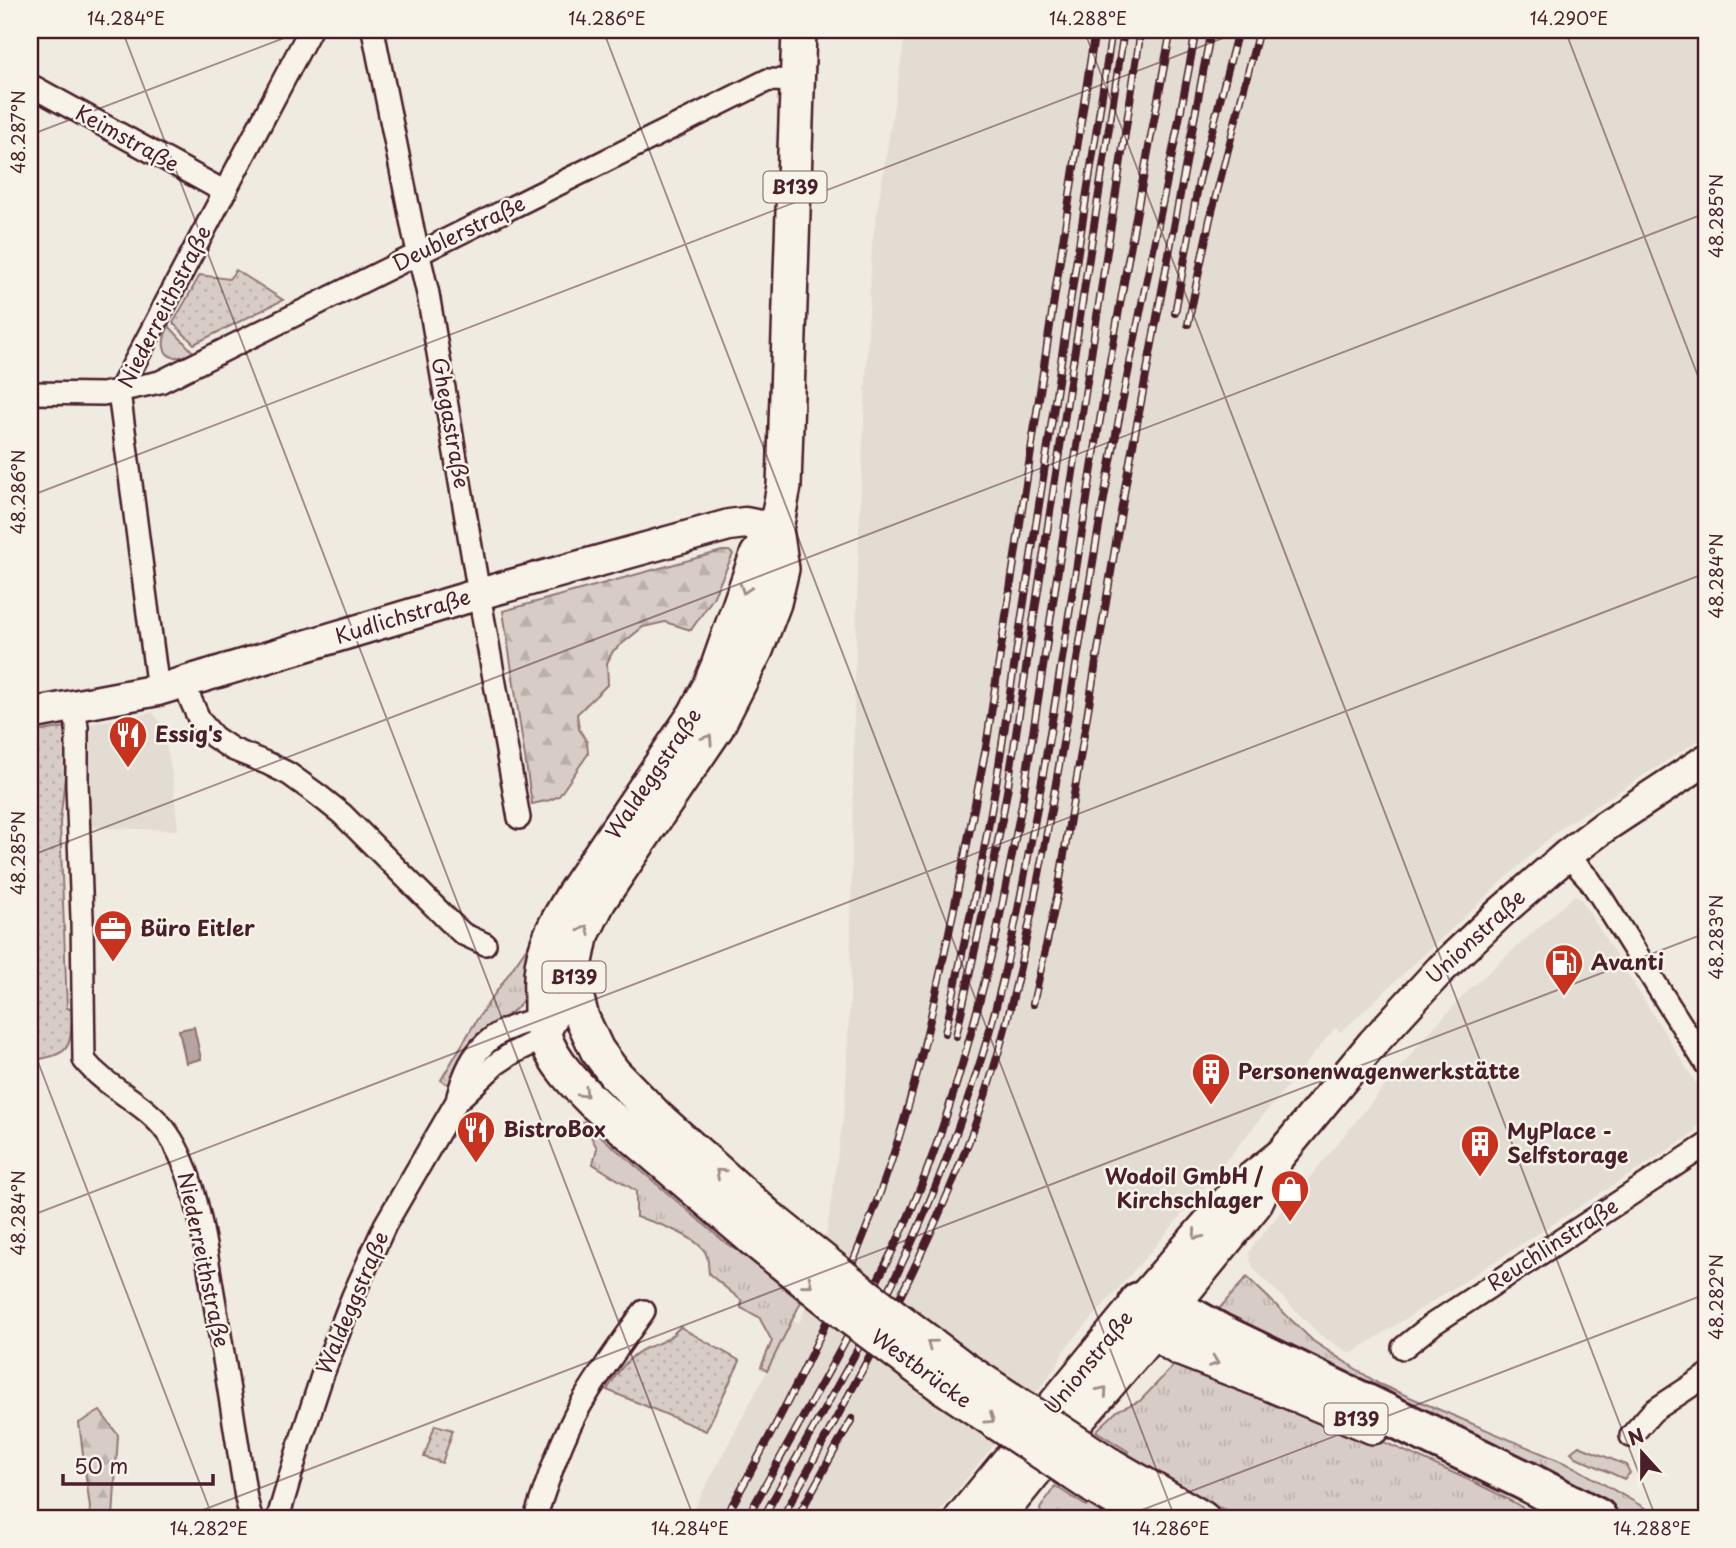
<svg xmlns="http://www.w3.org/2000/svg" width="1736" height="1548" font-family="'Playpen Sans',sans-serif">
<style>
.built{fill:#e3dcd2}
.grass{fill:url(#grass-tufts);stroke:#917678;stroke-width:2}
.forest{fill:url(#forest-firs);stroke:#917678;stroke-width:2}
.park{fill:url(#park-dots);stroke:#917678;stroke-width:2}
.water{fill:#b7a4a2;stroke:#8b6f72;stroke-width:2}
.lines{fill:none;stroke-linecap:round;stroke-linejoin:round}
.street-casing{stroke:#4a1f2b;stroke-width:26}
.secondary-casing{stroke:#4a1f2b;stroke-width:35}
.primary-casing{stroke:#4a1f2b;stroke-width:38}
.highway-casing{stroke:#4a1f2b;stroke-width:44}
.street{stroke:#f7f3e8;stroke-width:21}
.secondary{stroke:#f7f3e8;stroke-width:30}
.primary{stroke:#f7f3e8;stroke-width:33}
.highway{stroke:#f7f3e8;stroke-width:38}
.rail-casing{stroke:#4a1f2b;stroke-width:8}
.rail{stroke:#f7f3e8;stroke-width:5;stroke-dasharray:16;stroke-linecap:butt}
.primary-bridge-casing{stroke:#4a1f2b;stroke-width:38;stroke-linecap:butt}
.primary-bridge{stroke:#f7f3e8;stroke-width:33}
.oneway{stroke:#a0898a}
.ticks{fill:none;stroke:#4a1f2b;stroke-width:2;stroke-opacity:0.45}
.labels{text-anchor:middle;stroke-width:5;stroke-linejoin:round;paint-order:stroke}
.shield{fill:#f7f3e8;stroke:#7e5f64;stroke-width:2}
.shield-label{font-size:19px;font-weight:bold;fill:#4a1f2b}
.street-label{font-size:21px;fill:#4a1f2b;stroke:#f7f3e8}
.poi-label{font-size:21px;font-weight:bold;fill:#4a1f2b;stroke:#f7f3e8;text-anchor:start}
.neatline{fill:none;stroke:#4a1f2b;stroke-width:2.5}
.ticks-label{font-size:18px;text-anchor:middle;fill:#4a1f2b}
</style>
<defs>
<pattern id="grass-tufts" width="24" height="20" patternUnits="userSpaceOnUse" patternTransform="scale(1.75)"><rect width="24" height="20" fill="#d8cdc6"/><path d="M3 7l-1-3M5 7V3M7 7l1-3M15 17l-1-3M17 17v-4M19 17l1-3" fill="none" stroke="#bbb0aa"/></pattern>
<pattern id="forest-firs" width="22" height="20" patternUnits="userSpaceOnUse" patternTransform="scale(1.75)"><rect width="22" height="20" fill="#d8cdc6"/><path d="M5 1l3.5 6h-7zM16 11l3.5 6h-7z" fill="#bbb0aa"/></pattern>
<pattern id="park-dots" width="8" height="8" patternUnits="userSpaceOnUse" patternTransform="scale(1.75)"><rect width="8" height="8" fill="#d8cdc6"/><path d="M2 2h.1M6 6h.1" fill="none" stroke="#bbb0aa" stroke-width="1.8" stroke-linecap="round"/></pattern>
</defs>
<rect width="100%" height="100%" fill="#f0ebe0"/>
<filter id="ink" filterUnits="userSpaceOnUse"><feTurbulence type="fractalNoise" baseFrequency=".0143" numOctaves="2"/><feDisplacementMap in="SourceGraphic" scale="14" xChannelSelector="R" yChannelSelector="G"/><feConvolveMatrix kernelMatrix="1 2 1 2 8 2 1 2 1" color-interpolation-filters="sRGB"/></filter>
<g filter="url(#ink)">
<g class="built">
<polygon points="906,30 1706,30 1706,736 1565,825 1547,840 1341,1032 1335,1028 1160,1241 1064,1350 1057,1365 1039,1389 935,1518 689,1518 767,1371 791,1321 799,1322 802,1317 826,1237 845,1104 850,995 854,711 859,533 872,244"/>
<polygon points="153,712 161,724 169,757 173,781 178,830 98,828 86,822 81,799 90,724"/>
<polygon points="1575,895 1580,898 1706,1099 1706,1109 1693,1134 1351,1354 1320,1335 1254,1269 1251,1262 1249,1254 1252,1247 1432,1029 1472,987"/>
</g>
<g class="grass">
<path d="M169 326 193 352C168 366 156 350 169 326Z"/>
<polygon points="539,930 528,986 524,998 517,1008 490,1028 452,1087 441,1080 476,1021"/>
<path d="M583 1121 727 1244 742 1253 801 1302 767 1371 761 1367 772 1341 759 1317 741 1308 742 1301 709 1274C708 1268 709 1258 705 1252 696 1236 653 1221 636 1217V1191L593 1164 597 1148Z"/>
<polygon points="1247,1277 1313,1341 1379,1384 1574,1467 1662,1518 1631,1518 1520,1460 1219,1314 1218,1310"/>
<path d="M1179 1360C1266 1394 1353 1427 1438 1466 1471 1481 1509 1497 1538 1518H1245L1188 1495 1126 1459 1129 1452 1096 1431 1118 1410 1140 1401Z"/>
<polygon points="1579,1446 1626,1465 1630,1473 1624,1479 1576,1457 1571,1452"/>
<polygon points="1055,1486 1086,1506 1090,1500 1118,1518 1042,1518 1040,1509"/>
</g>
<g class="forest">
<polygon points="722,551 729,551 733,554 713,598 691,630 665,622 643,627 613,651 607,663 608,684 577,714 579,729 587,742 588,754 559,796 550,800 532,804 503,611"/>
<polygon points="100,1411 118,1435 113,1518 89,1518 90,1508 79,1423"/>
</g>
<g class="park">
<polygon points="236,270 283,300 194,344 173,323 200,275 229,279"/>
<path d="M67 727 69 739 60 823 67 1008 73 1010C69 1051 73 1053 30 1061V733Z"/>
<path d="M680 1327 740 1361 706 1431 607 1390C617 1373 628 1356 646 1348 661 1342 669 1340 680 1327Z"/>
<polygon points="435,1425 453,1430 442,1463 424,1457"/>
</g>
<polygon class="water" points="194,1027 201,1059 186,1063 179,1030"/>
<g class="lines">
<g class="street-casing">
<g id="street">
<polyline points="373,30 413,230 428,294 479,594 519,818"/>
<polyline points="30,85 225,192"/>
<polyline points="30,393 103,394 160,382 768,80 798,81"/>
<polyline points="183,683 200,721 214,737 232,749 269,764 289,774 318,795 342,814 450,922 463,934 485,944"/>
<polyline points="158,690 119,392 310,30"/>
<path d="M74 706 77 727V784L82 918 84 1060C108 1090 146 1102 168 1134 196 1174 204 1240 212 1287 224 1357 235 1428 246 1498L251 1518"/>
<polyline points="1567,855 1589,879 1603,900 1706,1064"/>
<path d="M458 1096C470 1049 493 1027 541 1019"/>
<polyline points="1403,1348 1433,1324 1706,1145"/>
<polyline points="1631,1436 1653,1411 1706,1376"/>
<polyline points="278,1518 300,1443 322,1376 353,1296 385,1225 457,1101 496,1064 511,1054 545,1037 550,1032 574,987"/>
<path d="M535 1518C548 1480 560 1442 580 1406 599 1373 622 1342 644 1311"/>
</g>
</g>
<g class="secondary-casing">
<g id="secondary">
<polyline points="30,714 158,690 479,594 729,525 745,523 776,529"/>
<polyline points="1139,1302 1238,1188 1281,1154 1373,1043 1440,970 1500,913 1567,855 1604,827 1706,760"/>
<polyline points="1160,1323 1256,1205 1276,1163"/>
</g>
</g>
<g class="primary-casing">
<g id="primary">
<polyline points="771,1219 658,1118 614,1073 597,1050 582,1018 574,987 574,972 581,937 599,901 717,727 756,650 774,603 782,569 776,529 784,486 799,30"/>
<path d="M755 1241 594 1103C575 1084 554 1063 545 1038 540 1024 541 1009 541 995 540 978 541 962 547 946 553 927 564 910 574 893L695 714 709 687 718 666 757 555 776 529"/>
<polyline points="1139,1302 1143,1314 1153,1332 1178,1348 1268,1383 1373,1427"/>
<polyline points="1109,1464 1202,1518"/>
<polyline points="1094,1487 1146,1518"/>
<polyline points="962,1518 1139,1302"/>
<polyline points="997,1518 1057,1444 1153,1332"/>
</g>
</g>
<g class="highway-casing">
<path id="highway" d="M1139 1302C1173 1304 1191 1318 1219 1333L1526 1481 1597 1518"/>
</g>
<use href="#street" class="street"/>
<use href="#secondary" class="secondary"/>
<use href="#primary" class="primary"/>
<use href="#highway" class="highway"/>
<g class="rail-casing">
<g id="rail">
<polyline points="1175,313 1199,181 1238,30"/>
<polyline points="1188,324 1210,219 1259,30"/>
<polyline points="995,941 1022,804 1141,30"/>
<polyline points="1033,1004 1057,897 1126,482 1211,30"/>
<polyline points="945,1033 982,861 996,784 1112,30"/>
<polyline points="956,1036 994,863 1008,786 1124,30"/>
<path d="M725 1518C786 1409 843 1298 885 1179 910 1110 927 1037 942 965 958 892 972 820 986 747L1095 30"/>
<path d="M747 1518C777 1464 807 1410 837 1356 861 1311 886 1267 907 1220 947 1128 973 1030 997 932"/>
<path d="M763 1518C804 1443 849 1369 888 1292 923 1223 952 1149 976 1075 999 1006 1014 934 1027 862 1048 755 1064 646 1081 538 1107 368 1139 199 1171 30"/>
<path d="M782 1518C854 1385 930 1254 980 1111 1009 1027 1027 940 1043 853 1063 750 1079 647 1096 544 1125 372 1165 202 1196 30"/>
<polyline points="797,1518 852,1419"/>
</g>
</g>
<use href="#rail" class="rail"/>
<g class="primary-bridge-casing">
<g id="primary-bridge">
<polyline points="771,1219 866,1295 960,1366 1109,1464"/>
<polyline points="755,1241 852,1319 942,1386 1094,1487"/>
</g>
</g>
<use href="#primary-bridge" class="primary-bridge"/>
</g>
<defs><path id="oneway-chevron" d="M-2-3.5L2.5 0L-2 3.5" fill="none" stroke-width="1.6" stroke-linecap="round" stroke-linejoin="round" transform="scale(1.75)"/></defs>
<g class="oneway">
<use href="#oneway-chevron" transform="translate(745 589) rotate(108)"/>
<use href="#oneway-chevron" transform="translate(708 739) rotate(-56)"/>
<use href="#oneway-chevron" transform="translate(585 930) rotate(-67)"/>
<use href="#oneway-chevron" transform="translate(584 1093) rotate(45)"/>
<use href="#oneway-chevron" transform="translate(720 1173) rotate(-138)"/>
<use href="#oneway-chevron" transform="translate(1197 1235) rotate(131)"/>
<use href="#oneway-chevron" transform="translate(808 1283) rotate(39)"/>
<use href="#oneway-chevron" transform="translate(931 1344) rotate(-143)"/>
<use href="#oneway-chevron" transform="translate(1214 1362) rotate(21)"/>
<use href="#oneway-chevron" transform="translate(1103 1391) rotate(-49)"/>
<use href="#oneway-chevron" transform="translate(990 1419) rotate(34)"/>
</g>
</g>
<path class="ticks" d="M122 30 694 1518M603 30 1175 1518M1084 30 1656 1518M1565 30 1706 397M30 135 305 30M30 496 1244 30M30 856 1706 213M30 1041 213 1518M30 1216 1706 573M182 1518 1706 933M1121 1518 1706 1294"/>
<defs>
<g id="restaurant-pin" transform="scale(2.0125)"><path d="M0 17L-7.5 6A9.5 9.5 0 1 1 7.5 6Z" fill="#c8321e" stroke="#f7f3e8"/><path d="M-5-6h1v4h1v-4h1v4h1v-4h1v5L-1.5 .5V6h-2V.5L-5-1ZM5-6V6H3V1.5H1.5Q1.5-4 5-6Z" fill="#fff"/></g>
<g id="office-pin" transform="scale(2.0125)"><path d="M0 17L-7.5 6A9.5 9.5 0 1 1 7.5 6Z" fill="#c8321e" stroke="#f7f3e8"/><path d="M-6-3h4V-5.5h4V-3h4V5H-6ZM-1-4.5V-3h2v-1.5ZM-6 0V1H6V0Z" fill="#fff"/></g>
<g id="fuel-pin" transform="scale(2.0125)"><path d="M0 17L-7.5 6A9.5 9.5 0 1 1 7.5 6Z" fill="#c8321e" stroke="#f7f3e8"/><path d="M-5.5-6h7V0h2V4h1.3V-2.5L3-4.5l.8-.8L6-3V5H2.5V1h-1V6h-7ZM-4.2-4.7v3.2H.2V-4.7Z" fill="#fff"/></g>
<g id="building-pin" transform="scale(2.0125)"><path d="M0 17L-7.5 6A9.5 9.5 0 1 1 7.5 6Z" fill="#c8321e" stroke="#f7f3e8"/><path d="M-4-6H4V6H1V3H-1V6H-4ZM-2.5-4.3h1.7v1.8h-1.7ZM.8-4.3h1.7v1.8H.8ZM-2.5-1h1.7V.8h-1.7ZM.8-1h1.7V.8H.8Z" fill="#fff"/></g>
<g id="shop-pin" transform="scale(2.0125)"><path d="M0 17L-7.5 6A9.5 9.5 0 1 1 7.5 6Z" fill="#c8321e" stroke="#f7f3e8"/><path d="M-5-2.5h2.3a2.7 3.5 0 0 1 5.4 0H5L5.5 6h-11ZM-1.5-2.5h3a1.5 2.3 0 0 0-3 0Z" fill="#fff"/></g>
</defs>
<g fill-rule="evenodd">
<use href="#restaurant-pin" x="128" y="735"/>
<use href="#office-pin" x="113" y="929"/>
<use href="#fuel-pin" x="1564" y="963"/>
<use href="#building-pin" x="1211" y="1072"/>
<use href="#restaurant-pin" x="476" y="1130"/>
<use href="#building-pin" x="1480" y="1144"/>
<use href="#shop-pin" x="1290" y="1189"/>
</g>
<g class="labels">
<g class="shield">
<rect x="763.5" y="171.5" width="63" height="31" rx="5"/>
<rect x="542.5" y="961.5" width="63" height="31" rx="5"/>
<rect x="1324.5" y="1403.5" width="63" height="31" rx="5"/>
</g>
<g class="shield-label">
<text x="795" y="194">B139</text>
<text x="574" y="984">B139</text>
<text x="1356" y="1426">B139</text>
</g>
<g class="street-label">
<text transform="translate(127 139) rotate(29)" y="7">Keimstraße</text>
<text transform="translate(459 234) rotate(-26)" y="7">Deublerstraße</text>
<text transform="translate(165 307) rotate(-63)" y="7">Niederreithstraße</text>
<text transform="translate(450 423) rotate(80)" y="7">Ghegastraße</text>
<text transform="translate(403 617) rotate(-17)" y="7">Kudlichstraße</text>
<text transform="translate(654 774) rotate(-56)" y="7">Waldeggstraße</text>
<text transform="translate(1476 937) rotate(-43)" y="7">Unionstraße</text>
<text transform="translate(1553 1245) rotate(-33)" y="7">Reuchlinstraße</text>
<text transform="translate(203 1260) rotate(78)" y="7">Niederreithstraße</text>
<text transform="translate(353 1303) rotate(-67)" y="7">Waldeggstraße</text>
<text transform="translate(1089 1363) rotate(-51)" y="7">Unionstraße</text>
<text transform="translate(921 1369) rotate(36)" y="7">Westbrücke</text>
</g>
<g class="poi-label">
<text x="155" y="742">Essig's</text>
<text x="140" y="936">Büro Eitler</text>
<text x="1591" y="970">Avanti</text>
<text x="1238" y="1079">Personenwagenwerkstätte</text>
<text x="503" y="1137">BistroBox</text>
<text x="1507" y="1139">MyPlace -<tspan x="1507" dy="24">Selfstorage</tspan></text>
<text x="1263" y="1184" text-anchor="end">Wodoil GmbH /<tspan x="1263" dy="24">Kirchschlager</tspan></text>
</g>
</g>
<rect width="1736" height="1548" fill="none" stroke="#f7f3e8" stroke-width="77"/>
<g transform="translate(1642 1453) rotate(339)" stroke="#f7f3e8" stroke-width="5" paint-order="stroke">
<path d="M0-5L12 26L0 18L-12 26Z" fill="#4a1f2b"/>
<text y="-10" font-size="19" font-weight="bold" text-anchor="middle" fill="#4a1f2b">N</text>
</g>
<path d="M63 1474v10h150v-10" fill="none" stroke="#4a1f2b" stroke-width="3.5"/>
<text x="74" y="1474" font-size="21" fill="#4a1f2b" stroke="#f7f3e8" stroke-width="5" paint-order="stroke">50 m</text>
<rect x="38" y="38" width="1660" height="1472" class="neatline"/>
<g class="ticks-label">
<text x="126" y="25">14.284°E</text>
<text x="607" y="25">14.286°E</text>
<text x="1088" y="25">14.288°E</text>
<text x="1569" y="25">14.290°E</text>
<text transform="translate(19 132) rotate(-90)" y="6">48.287°N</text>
<text transform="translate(1717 216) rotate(-90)" y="6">48.285°N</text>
<text transform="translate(19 492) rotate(-90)" y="6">48.286°N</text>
<text transform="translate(1717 576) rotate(-90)" y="6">48.284°N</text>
<text transform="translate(19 853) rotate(-90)" y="6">48.285°N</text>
<text transform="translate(1717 937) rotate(-90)" y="6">48.283°N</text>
<text transform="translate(19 1213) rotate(-90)" y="6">48.284°N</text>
<text transform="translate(1717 1297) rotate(-90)" y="6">48.282°N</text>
<text x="209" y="1535">14.282°E</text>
<text x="690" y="1535">14.284°E</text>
<text x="1171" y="1535">14.286°E</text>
<text x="1652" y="1535">14.288°E</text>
</g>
</svg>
